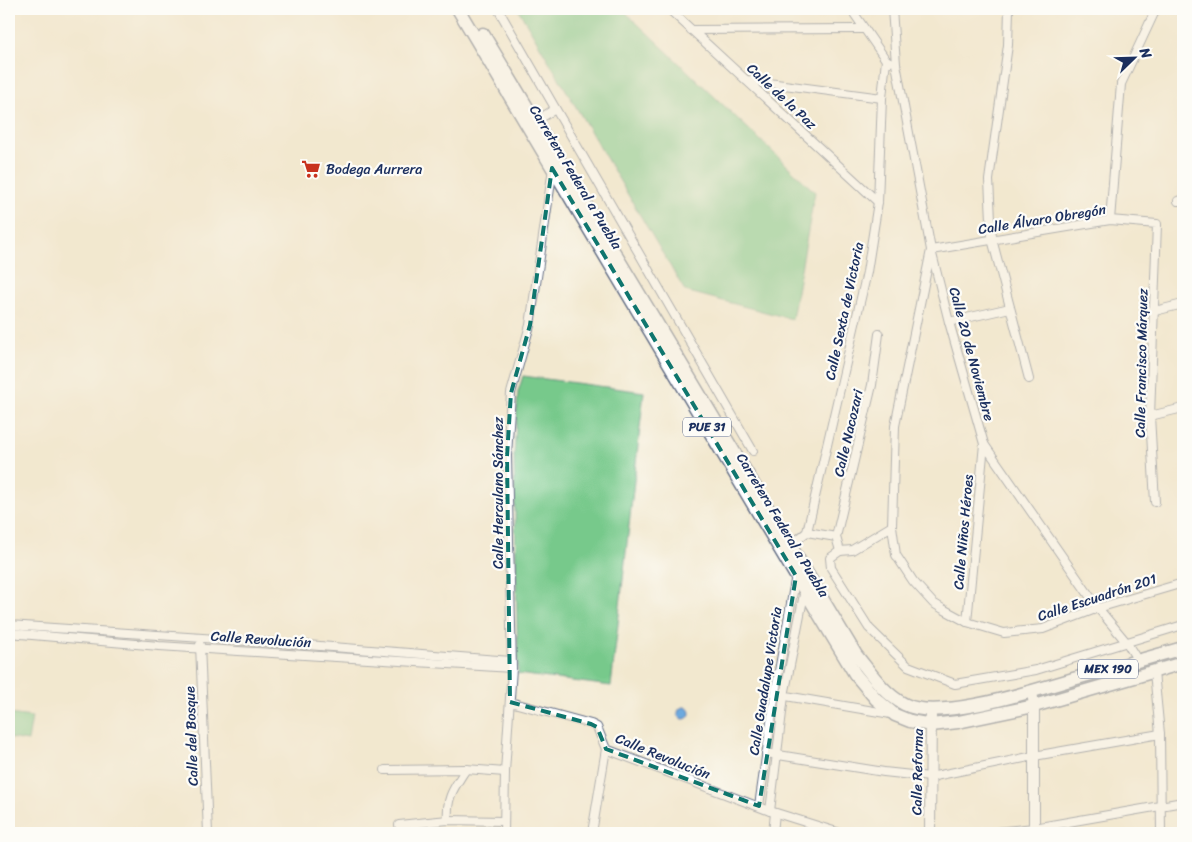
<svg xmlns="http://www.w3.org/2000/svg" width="1192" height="842" font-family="Sriracha,sans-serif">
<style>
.green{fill:#77c98b;stroke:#497c74}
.water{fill:#6da9de;stroke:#446c9e}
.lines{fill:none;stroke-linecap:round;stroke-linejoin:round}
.minor-casing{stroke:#667086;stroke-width:10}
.tertiary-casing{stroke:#667086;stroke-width:12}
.primary-casing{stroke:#667086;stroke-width:15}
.minor{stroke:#fff;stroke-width:8}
.tertiary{stroke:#fff;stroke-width:10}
.primary{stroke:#fff;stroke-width:12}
.marked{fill:none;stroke:#0f766e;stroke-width:4;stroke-dasharray:10 6;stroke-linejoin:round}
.labels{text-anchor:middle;stroke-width:4.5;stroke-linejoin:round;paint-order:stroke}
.shield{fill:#fdfcf7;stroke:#5f6c8c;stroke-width:1}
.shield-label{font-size:12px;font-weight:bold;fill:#1b2f5e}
.street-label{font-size:14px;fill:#1b2f5e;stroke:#fdfcf7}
.poi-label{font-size:14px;fill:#1b2f5e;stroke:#fdfcf7;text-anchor:start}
</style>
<rect width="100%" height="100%" fill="#fdfcf7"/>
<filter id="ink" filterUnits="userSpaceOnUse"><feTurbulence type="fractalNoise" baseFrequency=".02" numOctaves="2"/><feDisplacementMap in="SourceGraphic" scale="10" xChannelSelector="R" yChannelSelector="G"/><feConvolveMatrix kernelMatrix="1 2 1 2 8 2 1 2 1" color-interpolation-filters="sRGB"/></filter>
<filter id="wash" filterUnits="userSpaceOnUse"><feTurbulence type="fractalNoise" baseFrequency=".0096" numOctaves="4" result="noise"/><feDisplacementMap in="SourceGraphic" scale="20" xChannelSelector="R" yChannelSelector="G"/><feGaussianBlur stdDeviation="1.12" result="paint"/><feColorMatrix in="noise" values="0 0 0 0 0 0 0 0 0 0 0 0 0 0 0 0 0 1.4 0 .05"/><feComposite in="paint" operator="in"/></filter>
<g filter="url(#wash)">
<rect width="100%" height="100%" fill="#f2e8cf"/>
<g class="green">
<polygon points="518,9 622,9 815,192 792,319 685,291"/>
<polygon points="523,376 644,392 611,686 518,674 514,456 518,392"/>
<polygon points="9,714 32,717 28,741 9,738"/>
</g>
<circle class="water" cx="684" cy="713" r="6"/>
</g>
<g filter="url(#ink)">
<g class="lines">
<g class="minor-casing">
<g id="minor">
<polyline points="498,9 753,451"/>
<polyline points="669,9 878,202"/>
<polyline points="851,9 886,60 890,62"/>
<polyline points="892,9 896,64 931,250 949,322 984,444 1098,608 1127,643 1138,661"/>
<polyline points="1009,9 1008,45 989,180 992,239 1029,379"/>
<polyline points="691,30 864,29"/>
<polyline points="746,80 882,98"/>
<polyline points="536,121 555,109"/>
<polyline points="1178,201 1183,200"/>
<polyline points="1110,220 1121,84 1156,9"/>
<polyline points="1155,311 1183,304"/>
<polyline points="949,322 1010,308"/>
<polyline points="1150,416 1183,408"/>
<polyline points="1155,502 1150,416 1157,224 1110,220 931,250 895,426 892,526 896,555 913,581 933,603 943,609 967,622 1004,633 1043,629 1098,608 1183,583"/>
<polyline points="807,532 836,537 840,551 852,550 892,526"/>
<polyline points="836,537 872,385 879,334"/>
<polyline points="787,548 807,532 867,272 878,202 882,98 886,60"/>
<polyline points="840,551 830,558 831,568 869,628 908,666 955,684 1036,670 1183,625"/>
<polyline points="967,622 984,444"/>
<polyline points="9,625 307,645 511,661"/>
<polyline points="9,633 159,646 512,668"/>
<polyline points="200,645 208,833"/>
<polyline points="1154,672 1160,734 1161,833"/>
<polyline points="780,695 891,714"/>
<polyline points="510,702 591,724 597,727 606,749 770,811 840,833"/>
<polyline points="766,753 884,772 930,777 1034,756 1160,734"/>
<polyline points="385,770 466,769 505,772"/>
<polyline points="759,806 775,694 796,575"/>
<polyline points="770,811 784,696 805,589"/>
<path d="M448 820C446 797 454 788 466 769"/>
<polyline points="399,825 448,820 503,821"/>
<polyline points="504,833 505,772 512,668 507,456 511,393 530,325 553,168"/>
<polyline points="592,833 606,749"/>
<polyline points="773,833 775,813"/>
<polyline points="987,833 1034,828 1183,802"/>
</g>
</g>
<g class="tertiary-casing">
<g id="tertiary">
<polyline points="1032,691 1034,706 1034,833"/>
<polyline points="930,833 931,710"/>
</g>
</g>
<g class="primary-casing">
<g id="primary">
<polyline points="458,9 796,576 855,674 876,699 895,715 910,721 931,725 958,722 1034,706 1183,663"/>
<path d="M483 34 856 655C870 672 884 694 904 704 939 723 1038 689 1077 678 1113 668 1148 658 1183 648"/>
</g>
</g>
<use href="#minor" class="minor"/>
<use href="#tertiary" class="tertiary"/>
<use href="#primary" class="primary"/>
</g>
</g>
<path d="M0 0H1192V842H0ZM552 168 796 576 759 806 606 749 597 727 591 724 510 702 507 456 511 393 530 325Z" fill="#f2e8cf" fill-opacity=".55" fill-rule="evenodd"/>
<path class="marked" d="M552 168 796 576 759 806 606 749 597 727 591 724 510 702 507 456 511 393 530 325Z"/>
<defs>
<g id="supermarket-bare" transform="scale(1.5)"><path d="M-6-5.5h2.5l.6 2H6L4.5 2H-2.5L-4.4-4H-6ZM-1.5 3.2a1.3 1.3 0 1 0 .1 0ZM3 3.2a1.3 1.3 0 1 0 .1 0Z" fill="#c8321e" stroke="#fdfcf7" stroke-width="2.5" paint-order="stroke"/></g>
</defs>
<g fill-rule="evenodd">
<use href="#supermarket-bare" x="311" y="169"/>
</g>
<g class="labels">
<g class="shield">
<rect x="683" y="417.5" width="48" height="19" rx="4"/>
<rect x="1078" y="659.5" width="60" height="19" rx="4"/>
</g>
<g class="shield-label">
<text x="707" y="431">PUE 31</text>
<text x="1108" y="673">MEX 190</text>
</g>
<g class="street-label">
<text transform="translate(782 96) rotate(43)" y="5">Calle de la Paz</text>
<text transform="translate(576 177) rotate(59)" y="5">Carretera Federal a Puebla</text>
<text transform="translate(1042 219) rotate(-9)" y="5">Calle Álvaro Obregón</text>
<text transform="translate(844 311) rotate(-78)" y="5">Calle Sexta de Victoria</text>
<text transform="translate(972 354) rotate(75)" y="5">Calle 20 de Noviembre</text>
<text transform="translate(1141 363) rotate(-89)" y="5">Calle Francisco Márquez</text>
<text transform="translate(848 433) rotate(-77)" y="5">Calle Nacozari</text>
<text transform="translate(498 493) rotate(-90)" y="5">Calle Herculano Sánchez</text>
<text transform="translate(783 525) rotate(59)" y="5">Carretera Federal a Puebla</text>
<text transform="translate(963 532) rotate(-85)" y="5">Calle Niños Héroes</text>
<text transform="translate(1097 597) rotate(-18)" y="5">Calle Escuadrón 201</text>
<text transform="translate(261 639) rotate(4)" y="5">Calle Revolución</text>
<text transform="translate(765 681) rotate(-81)" y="5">Calle Guadalupe Victoria</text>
<text transform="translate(191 736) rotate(-92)" y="5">Calle del Bosque</text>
<text transform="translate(663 756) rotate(22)" y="5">Calle Revolución</text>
<text transform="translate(917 772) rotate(-89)" y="5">Calle Reforma</text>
</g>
<g class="poi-label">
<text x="326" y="174">Bodega Aurrera</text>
</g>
</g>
<rect width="1192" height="842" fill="none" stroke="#fdfcf7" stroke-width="30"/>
<g transform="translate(1134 58) rotate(67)" stroke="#fdfcf7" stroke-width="4" paint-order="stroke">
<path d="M0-4L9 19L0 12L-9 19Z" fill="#1b2f5e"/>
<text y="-8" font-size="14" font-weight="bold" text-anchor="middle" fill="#1b2f5e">N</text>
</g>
</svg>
